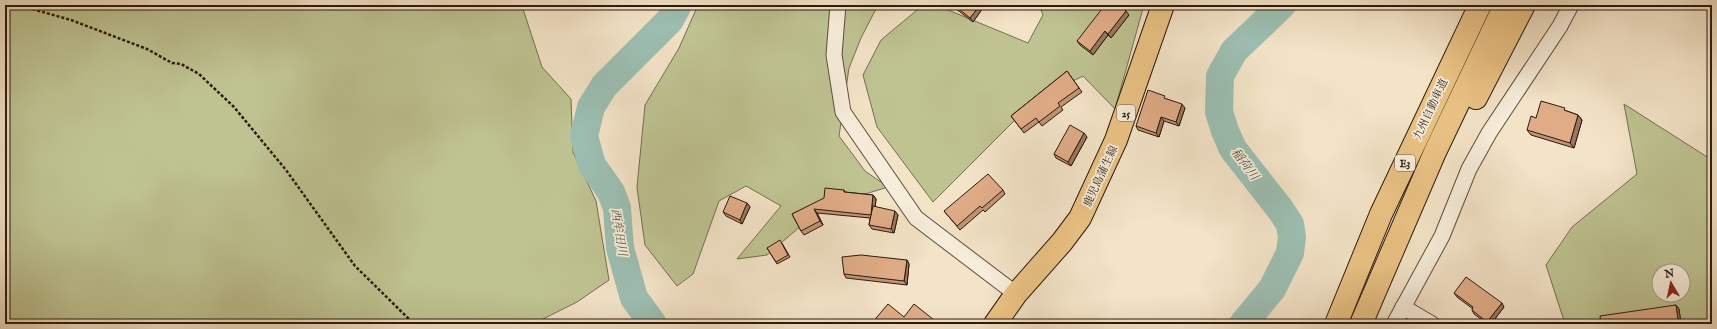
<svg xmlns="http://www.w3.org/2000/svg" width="1717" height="329" font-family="'IM FELL English','Noto Serif JP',serif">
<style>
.green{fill:#bfc392;stroke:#756e50;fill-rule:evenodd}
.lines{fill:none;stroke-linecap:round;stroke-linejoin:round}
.river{stroke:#9cbeb1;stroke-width:28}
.street-casing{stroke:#5d4c3d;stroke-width:17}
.primary-casing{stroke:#2b1a0f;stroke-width:24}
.highway-casing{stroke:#2b1a0f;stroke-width:24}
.path{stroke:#2b1a0f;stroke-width:2.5;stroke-dasharray:3 2;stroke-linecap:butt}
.street{stroke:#f7eddb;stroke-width:15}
.primary{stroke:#eac284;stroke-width:22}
.highway{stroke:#eac284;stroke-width:22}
.wall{fill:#c19474;stroke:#2b1a0f}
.shaded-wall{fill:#9d785e;stroke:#2b1a0f}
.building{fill:#e0ac87;stroke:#2b1a0f}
.labels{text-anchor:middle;stroke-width:3.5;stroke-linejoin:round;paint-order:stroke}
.shield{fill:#f7eddb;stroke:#68594c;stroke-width:1}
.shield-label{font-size:10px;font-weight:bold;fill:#2b1a0f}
.street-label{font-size:11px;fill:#2b1a0f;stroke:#f7eddb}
.water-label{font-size:12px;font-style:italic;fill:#535348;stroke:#f7eddb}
</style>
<rect width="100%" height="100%" fill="#f3e3c7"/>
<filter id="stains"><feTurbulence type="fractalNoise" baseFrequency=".005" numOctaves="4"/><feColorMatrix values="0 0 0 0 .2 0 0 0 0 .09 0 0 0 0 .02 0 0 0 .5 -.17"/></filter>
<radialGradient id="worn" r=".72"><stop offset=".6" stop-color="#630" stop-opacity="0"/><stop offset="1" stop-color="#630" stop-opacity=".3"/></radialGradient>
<g class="green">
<polygon points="5,5 523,5 523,9 542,67 571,99 573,152 596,201 609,280 577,302 533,324 5,324"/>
<polygon points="698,5 878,5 861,38 849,68 839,136 865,171 888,187 823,207 767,255 737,259 781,206 746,186 719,201 693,274 677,286 645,245 637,187 645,105 679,48"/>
<polygon points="923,5 936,5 1028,43 1043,15 1039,5 1144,5 1115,109 1083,76 1035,100 933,202 877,127 863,75 881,40"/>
<path d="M1624 104 1712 160V324H1565L1546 265 1572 227 1637 174ZM1659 271H1683V295H1659Z"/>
</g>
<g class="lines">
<g class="river">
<polyline points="653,324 634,298 620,248 617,208 611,192 592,165 584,136 591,107 604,86 670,20 678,5"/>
<polyline points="1243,324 1272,289 1290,253 1292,237 1290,224 1280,209 1233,149 1225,131 1219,112 1220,76 1234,51 1282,5"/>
</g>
<g class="street-casing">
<g id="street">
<polyline points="838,5 834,55 843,112 916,218 1016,294"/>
<polyline points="1403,307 1432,324"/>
<polyline points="1394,324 1442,236 1469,169 1489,133 1560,26 1571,5"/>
</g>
</g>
<g class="primary-casing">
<polyline id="primary" points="995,324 1016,294 1062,242 1080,218 1116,140 1163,5"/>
</g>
<g class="highway-casing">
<g id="highway">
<polyline points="1476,98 1524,5"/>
<polyline points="1336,324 1381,214 1480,5"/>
<polyline points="1361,324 1435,152 1505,5"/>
</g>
</g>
<polyline class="path" points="18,5 71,20 147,49 172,63 181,64 199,74 234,107 286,170 355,266 414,324"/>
<use href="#street" class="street"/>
<use href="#primary" class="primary"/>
<use href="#highway" class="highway"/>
</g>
<g class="wall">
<polygon points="951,5 985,5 973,22"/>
<polygon points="1129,15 1111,38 1108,35 1093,55 1080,45 1077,41"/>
<polygon points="1067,71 1082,92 1061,107 1063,110 1042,126 1039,122 1024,133 1011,116"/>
<polygon points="1167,99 1185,108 1179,126 1164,121 1159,137 1138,130 1136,126"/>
<polygon points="1567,111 1578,115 1582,120 1574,148 1531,135 1527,130 1536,118"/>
<polygon points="1087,137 1071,166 1056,158 1054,154"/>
<polygon points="844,190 845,192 873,195 876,199 875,207 898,215 894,233 872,229 869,225 870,218 817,213 823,225 804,235 801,231 792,214"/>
<polygon points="1003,190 1005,194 985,212 983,210 960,230 944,211"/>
<polygon points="747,203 750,207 742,224 726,216 723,212"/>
<polygon points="782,243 790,257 777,264 767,248"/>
<polygon points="907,260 909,264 907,285 846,278 844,274"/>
<polygon points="1454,293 1504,307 1491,324 1488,324 1474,314 1472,310 1473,309 1457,297"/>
<polygon points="1676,305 1679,309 1681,324 1601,324"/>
</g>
<g class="shaded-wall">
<polygon points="980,5 985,5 973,22 970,18"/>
<polygon points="1126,11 1129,15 1111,38 1108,34"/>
<polygon points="1105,31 1108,35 1093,55 1090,51"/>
<polygon points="1182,104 1185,108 1179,126 1176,122"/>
<polygon points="1578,115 1582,120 1574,148 1570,143"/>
<polygon points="1161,117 1164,121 1159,137 1156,133"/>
<polygon points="1084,133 1087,137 1071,166 1068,162"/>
<polygon points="873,195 876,199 874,219 871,215"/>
<polygon points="747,203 750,207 742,224 740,220"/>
<polygon points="814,209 817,213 823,225 820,221"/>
<polygon points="895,211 898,215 894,233 891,229"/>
<polygon points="907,260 909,264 907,285 904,281"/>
<polygon points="1502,303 1504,307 1491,324 1489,324 1487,322"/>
<polygon points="1676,305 1679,309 1681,324 1678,320"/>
</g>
<g class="building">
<polygon points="954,5 980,5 970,18"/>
<polygon points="1105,5 1119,5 1126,11 1108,34 1105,31 1090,51 1077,41"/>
<polygon points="1067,71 1079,88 1058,103 1060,106 1039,122 1036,118 1021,129 1011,116"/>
<polygon points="1148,90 1165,96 1164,98 1182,104 1176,122 1161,117 1156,133 1136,126"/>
<polygon points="1541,101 1565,108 1564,110 1578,115 1570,143 1527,130 1531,116 1536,118"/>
<polygon points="1070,125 1084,133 1068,162 1054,154"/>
<polygon points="988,174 1003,190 982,208 980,206 957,226 944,211"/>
<polygon points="825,188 844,190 844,192 873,195 871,215 873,206 895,211 891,229 869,225 871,215 814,209 820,221 801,231 792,214 824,198"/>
<polygon points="730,196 747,203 740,220 723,212"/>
<polygon points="780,240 788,255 776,262 767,248"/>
<polygon points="861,255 907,260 904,281 844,274 842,257"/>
<polygon points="1466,277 1502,303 1487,322 1472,310 1473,307 1454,293"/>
<polygon points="888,304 904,317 914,304 939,324 871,324"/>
<polygon points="1676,305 1678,320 1673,320 1673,324 1601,324 1600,316"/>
</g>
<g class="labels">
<g class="shield">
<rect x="1117" y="105" width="18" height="16" rx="3"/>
<rect x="1395" y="155" width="20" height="16" rx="3"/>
</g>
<g class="shield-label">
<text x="1126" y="117">25</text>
<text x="1405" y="167">E3</text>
</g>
<g class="street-label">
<text transform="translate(1430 109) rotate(-65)" y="4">九州自動車道</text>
<text transform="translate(1100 176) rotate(-65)" y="4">鹿児島蒲生線</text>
</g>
<g class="water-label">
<text transform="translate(1245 164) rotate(53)" y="4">稲荷川</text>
<text transform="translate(619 232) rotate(81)" y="4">西牟田川</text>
</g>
</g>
<rect width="1717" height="329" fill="none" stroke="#f3e3c7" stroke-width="20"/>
<rect x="6" y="6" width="1705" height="317" fill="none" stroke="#2b1a0f" stroke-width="2"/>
<rect x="10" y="10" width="1697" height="309" fill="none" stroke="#2b1a0f"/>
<g transform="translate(1671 283) rotate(351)"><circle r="19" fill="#f7eddb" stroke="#a59989"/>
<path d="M0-3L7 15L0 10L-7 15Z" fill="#8f2418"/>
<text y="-6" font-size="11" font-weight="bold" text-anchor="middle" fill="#2b1a0f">N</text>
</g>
<rect width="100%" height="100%" filter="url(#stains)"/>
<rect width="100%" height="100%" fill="url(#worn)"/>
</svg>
